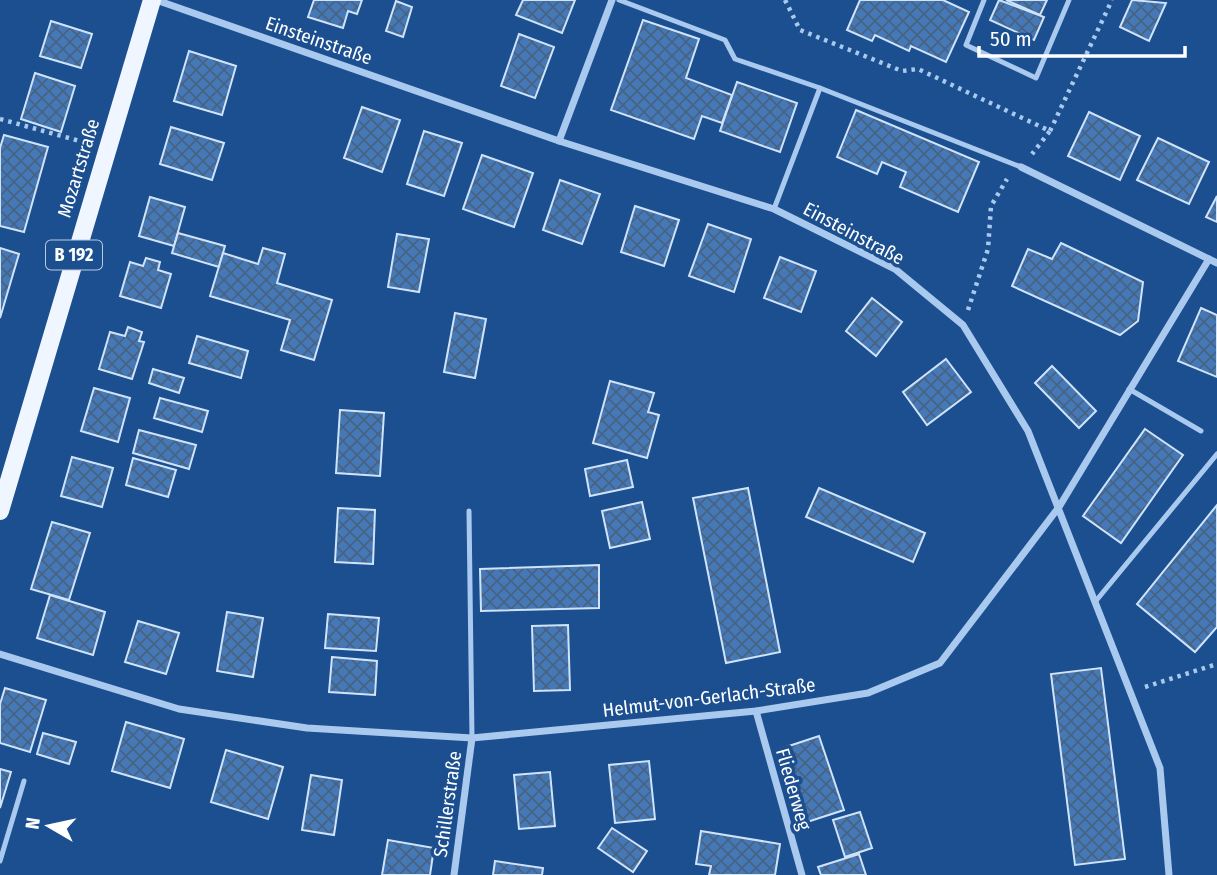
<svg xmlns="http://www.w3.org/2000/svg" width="1217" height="875" font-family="'Fira Sans Condensed',sans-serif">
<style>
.building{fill:url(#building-cross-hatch);stroke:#cfe3fa;stroke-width:2}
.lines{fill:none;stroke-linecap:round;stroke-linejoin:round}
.path{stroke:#a9c9ee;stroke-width:4.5;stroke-dasharray:3.5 5;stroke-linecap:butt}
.service{stroke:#a9c9ee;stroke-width:5}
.minor{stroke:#a9c9ee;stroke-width:7}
.primary{stroke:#f0f6ff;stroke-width:18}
.labels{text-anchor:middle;stroke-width:7;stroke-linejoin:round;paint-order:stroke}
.shield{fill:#1b4f8f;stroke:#bbcadd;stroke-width:2}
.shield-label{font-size:18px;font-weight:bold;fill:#fff}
.street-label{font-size:19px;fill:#fff;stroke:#1b4f8f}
</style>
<defs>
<pattern id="building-cross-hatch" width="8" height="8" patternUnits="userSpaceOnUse" patternTransform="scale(1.75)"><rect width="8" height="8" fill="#4478b7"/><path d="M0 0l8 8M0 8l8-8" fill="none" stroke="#486282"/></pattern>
</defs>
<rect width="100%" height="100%" fill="#1b4f8f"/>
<g class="building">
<polygon points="314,0 362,0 357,14 348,11 343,28 308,17"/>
<polygon points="523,0 575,0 562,33 516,15"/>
<polygon points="860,0 943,0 969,12 946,62 911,46 909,51 875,35 872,41 847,30"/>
<polygon points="999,0 1044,17 1034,40 990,20"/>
<polygon points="1006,0 1047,0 1040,15"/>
<polygon points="1132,0 1166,3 1149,41 1120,27"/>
<polygon points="396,1 412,7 403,37 386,31"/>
<polygon points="643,20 699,39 686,78 732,95 722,123 702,116 694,139 611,110"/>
<polygon points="51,21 92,34 81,68 40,56"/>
<polygon points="519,34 554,47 535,98 501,86"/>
<polygon points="189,51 236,66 222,115 174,101"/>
<polygon points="35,73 75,86 61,132 21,119"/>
<polygon points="737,82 797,103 780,152 720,131"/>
<polygon points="362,107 400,120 382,172 344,158"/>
<polygon points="856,110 979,162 958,212 900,187 906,172 882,162 877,174 837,157"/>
<polygon points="1089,112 1140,136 1120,180 1068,156"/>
<polygon points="171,127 224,143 212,180 160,164"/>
<polygon points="424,131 462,143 444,196 407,184"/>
<polygon points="4,135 48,147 24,232 0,226 0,148"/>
<polygon points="1158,138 1209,162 1189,204 1137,180"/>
<polygon points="482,155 533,173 514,227 463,209"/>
<polygon points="560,180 600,194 582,244 543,230"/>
<polygon points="1217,196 1217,222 1206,217"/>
<polygon points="150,197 185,207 174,246 139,236"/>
<polygon points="635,206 679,220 664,266 621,252"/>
<polygon points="708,224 751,239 734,292 689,276"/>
<polygon points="178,233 225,246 219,267 172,253"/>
<polygon points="397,234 429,239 419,292 388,287"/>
<polygon points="1061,243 1143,282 1138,321 1120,335 1012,286 1028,249 1052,259"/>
<polygon points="0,248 19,254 0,318"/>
<polygon points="263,248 285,254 277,283 332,300 314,360 281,350 290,320 210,296 223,253 258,264"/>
<polygon points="780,257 816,271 801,312 764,298"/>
<polygon points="146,258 160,262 158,270 171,274 161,308 120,296 130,262 143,266"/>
<polygon points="872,298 902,322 876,356 846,331"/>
<polygon points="1201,308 1217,315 1217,377 1178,361"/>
<polygon points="455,313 486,319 475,378 444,372"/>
<polygon points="128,327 142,332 139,341 144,342 132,379 99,369 110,332 125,336"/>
<polygon points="197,336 248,351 241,378 189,363"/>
<polygon points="946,359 971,392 927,425 903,392"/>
<polygon points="1052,366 1096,411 1079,428 1035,383"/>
<polygon points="153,369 184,378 179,393 149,383"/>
<polygon points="610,381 654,393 648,412 659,415 647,458 593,443"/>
<polygon points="94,388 130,398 118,442 81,431"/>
<polygon points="160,398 208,411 202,432 154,418"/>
<polygon points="340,410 384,413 380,476 336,473"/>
<polygon points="1145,429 1183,455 1121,543 1083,516"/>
<polygon points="139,430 196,445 189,469 133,453"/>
<polygon points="72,457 113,468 102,507 61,496"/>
<polygon points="133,458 176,470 168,497 126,485"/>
<polygon points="627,460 633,487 590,496 585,469"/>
<polygon points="748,488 780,652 726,663 693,498"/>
<polygon points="819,488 925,533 913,562 806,517"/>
<polygon points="642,502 650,539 610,548 602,511"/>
<polygon points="1217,505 1217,627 1195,652 1137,604"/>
<polygon points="338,508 375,510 373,564 335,562"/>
<polygon points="52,522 90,533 69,600 31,589"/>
<polygon points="599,565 599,608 481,611 480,569"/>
<polygon points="50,595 105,612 93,655 37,638"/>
<polygon points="227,612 263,618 253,677 217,671"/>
<polygon points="328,614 379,618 376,651 325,648"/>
<polygon points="138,621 179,633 166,674 125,662"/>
<polygon points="568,625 570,690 534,691 532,626"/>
<polygon points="332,657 377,661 375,695 329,692"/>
<polygon points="1101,668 1125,859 1075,865 1051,674"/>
<polygon points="5,688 46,700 30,752 0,743 0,704"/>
<polygon points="126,722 184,739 170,788 112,771"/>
<polygon points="43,733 76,742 69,764 37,754"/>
<polygon points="819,736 844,810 801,824 777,750"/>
<polygon points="226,750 283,767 268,819 211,802"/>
<polygon points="649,761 655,819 615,823 609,765"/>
<polygon points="0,769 11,772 0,808"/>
<polygon points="550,772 555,826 519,829 514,775"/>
<polygon points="311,775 342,780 334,835 302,830"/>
<polygon points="860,812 872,848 845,857 833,820"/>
<polygon points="612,828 647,851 633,872 598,848"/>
<polygon points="701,831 780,844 775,875 709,875 711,866 696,864"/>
<polygon points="388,840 434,848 430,875 382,875"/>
<polygon points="859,854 866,875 821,875 818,867"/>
<polygon points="495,861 543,868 542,875 493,875"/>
</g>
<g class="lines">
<g class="path">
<polyline points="785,0 800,30 902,71 918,69 1050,131 1032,154"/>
<polyline points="0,119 87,143"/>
<polyline points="1050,131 1112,0"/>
<polyline points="968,310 988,249 991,206 1007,179"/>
<polyline points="1145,687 1217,664"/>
</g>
<g class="service">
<polyline points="619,0 725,40 735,59 820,88 774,209"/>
<polyline points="984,0 966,45 1036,78 1069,0"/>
<polyline points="820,88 1021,167"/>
<polyline points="1129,389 1201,431"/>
<polyline points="469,511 472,738"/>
<polyline points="1095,602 1217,454"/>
<polyline points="0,861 24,781"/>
</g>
<g class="minor">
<polyline points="156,0 559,141 774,209 895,269 963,325 1028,431 1160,768 1169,875"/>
<polyline points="559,141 612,0"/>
<polyline points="1021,167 1217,263"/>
<polyline points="0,654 179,709 307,728 472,738 756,711 868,693 940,663 1059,507 1209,259"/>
<polyline points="756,711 802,875"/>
<polyline points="454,875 472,738"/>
</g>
<polyline class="primary" points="0,511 152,0"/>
</g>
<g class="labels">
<rect class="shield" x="46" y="240.5" width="56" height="29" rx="5"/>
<g class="shield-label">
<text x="74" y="261">B 192</text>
</g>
<g class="street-label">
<text transform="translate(319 40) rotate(19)" y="7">Einsteinstraße</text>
<text transform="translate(78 168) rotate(-73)" y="7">Mozartstraße</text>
<text transform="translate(854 233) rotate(28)" y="7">Einsteinstraße</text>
<text transform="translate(709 697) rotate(-7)" y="7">Helmut-von-Gerlach-Straße</text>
<text transform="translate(794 789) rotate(74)" y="7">Fliederweg</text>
<text transform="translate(447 804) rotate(-82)" y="7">Schillerstraße</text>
</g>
</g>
<g transform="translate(49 826) rotate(279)" stroke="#1b4f8f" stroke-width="5" paint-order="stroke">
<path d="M0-5L12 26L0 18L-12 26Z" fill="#ffffff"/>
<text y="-10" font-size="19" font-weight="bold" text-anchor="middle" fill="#ffffff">N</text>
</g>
<path d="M979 46v10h206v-10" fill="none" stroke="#ffffff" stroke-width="3.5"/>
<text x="990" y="46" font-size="21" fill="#ffffff" stroke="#1b4f8f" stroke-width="5" paint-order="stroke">50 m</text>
</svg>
